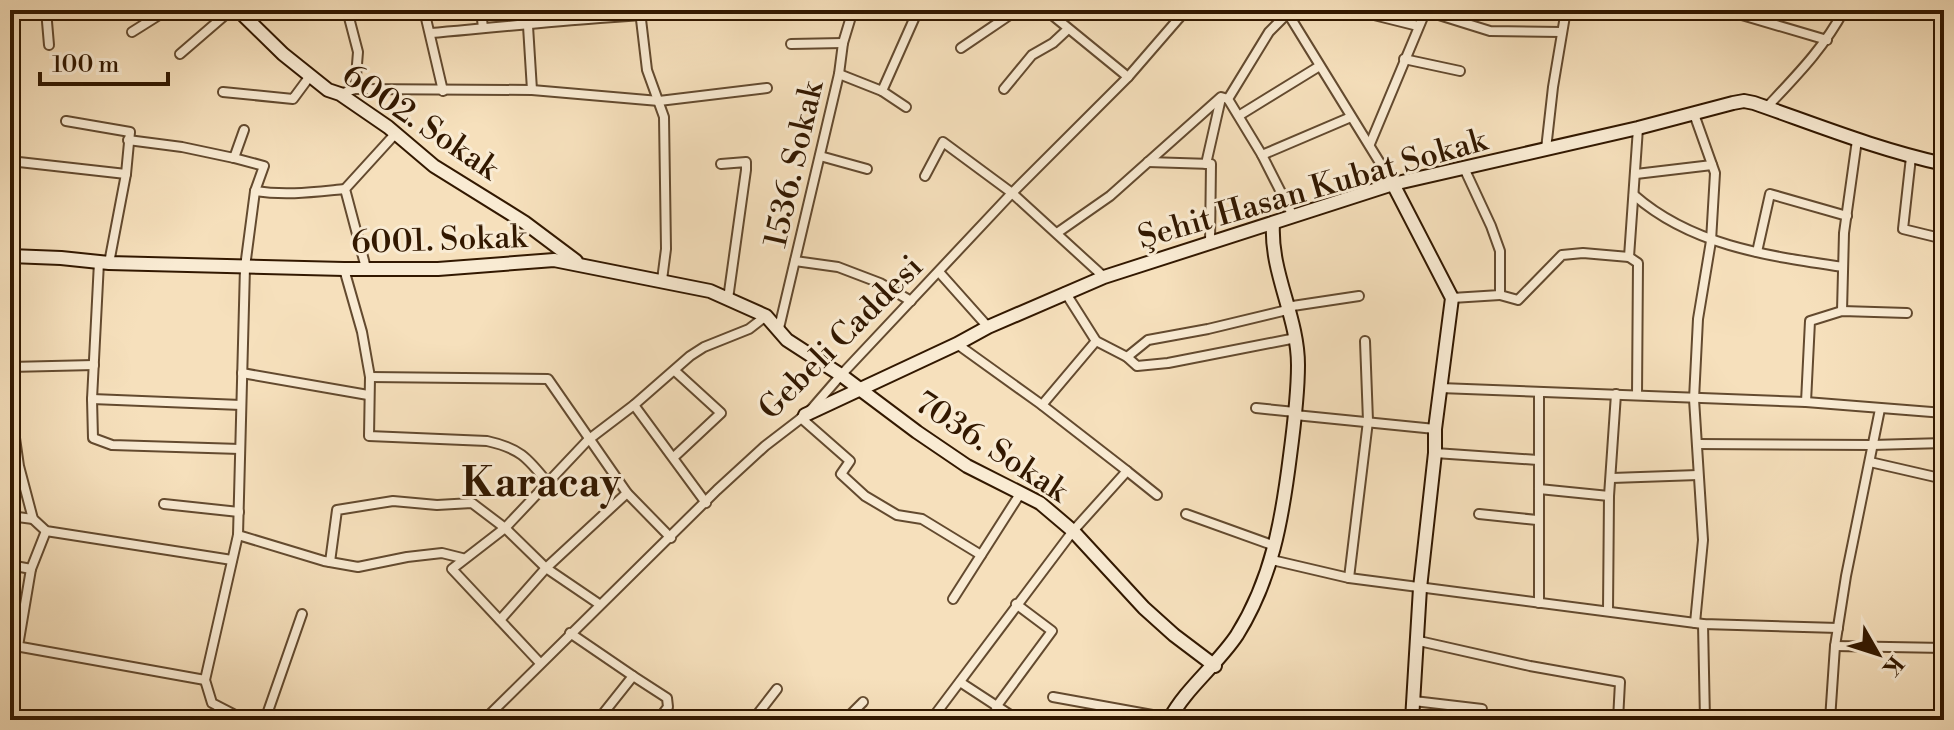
<svg xmlns="http://www.w3.org/2000/svg" width="1954" height="730" font-family="'Libre Bodoni',serif">
<style>
.lines{fill:none;stroke-linecap:round;stroke-linejoin:round}
.street-casing{stroke:#634a2f;stroke-width:12}
.secondary-casing{stroke:#321800;stroke-width:16}
.street{stroke:#f9ebd3;stroke-width:8}
.secondary{stroke:#f9ebd3;stroke-width:12}
.labels{text-anchor:middle;stroke-width:6;stroke-linejoin:round;paint-order:stroke}
.street-label{font-size:32px;fill:#321800;stroke:#f9ebd3}
.district-label{font-size:40px;font-weight:bold;fill:#321800;stroke:#f9ebd3}
</style>
<rect width="100%" height="100%" fill="#f6e0bc"/>
<filter id="stains"><feTurbulence type="fractalNoise" baseFrequency=".0025" numOctaves="4"/><feColorMatrix values="0 0 0 0 .2 0 0 0 0 .09 0 0 0 0 .02 0 0 0 .5 -.17"/></filter>
<radialGradient id="worn" r=".72"><stop offset=".6" stop-color="#630" stop-opacity="0"/><stop offset="1" stop-color="#630" stop-opacity=".3"/></radialGradient>
<g class="lines">
<g class="street-casing">
<g id="street">
<polyline points="46,10 49,45"/>
<polyline points="424,10 443,91"/>
<polyline points="481,10 483,28"/>
<polyline points="527,10 532,90"/>
<polyline points="1046,10 1128,77"/>
<polyline points="1169,10 1179,18"/>
<polyline points="1354,10 1418,26"/>
<polyline points="640,11 647,70 664,117 666,249 662,280"/>
<polyline points="1426,11 1490,31 1561,32"/>
<polyline points="1287,12 1393,184"/>
<polyline points="1288,13 1269,32 1228,99 1262,155 1293,216"/>
<polyline points="1735,13 1827,40"/>
<polyline points="132,32 167,10"/>
<path d="M431 33C530 24 630 14 730 10"/>
<polyline points="791,44 843,43"/>
<polyline points="961,48 1017,10"/>
<polyline points="180,54 231,10"/>
<polyline points="1404,59 1460,71"/>
<polyline points="839,74 882,91 918,10"/>
<polyline points="355,89 532,90 659,101 767,88"/>
<polyline points="1004,89 1032,55 1053,43 1068,29"/>
<polyline points="882,91 906,107"/>
<polyline points="223,92 293,99 310,76"/>
<polyline points="340,94 355,89 358,52 347,10"/>
<path d="M1767 107C1796 76 1824 48 1844 10"/>
<polyline points="1694,114 1715,173 1711,241 1698,319 1694,399 1703,540 1695,623"/>
<polyline points="1240,115 1318,67"/>
<polyline points="66,121 130,132 126,174 109,263"/>
<polyline points="128,140 182,147 234,158 244,130"/>
<polyline points="1370,144 1426,10"/>
<polyline points="1546,149 1553,87 1566,10"/>
<polyline points="1262,155 1351,117"/>
<polyline points="820,156 867,169"/>
<polyline points="1911,157 1903,229 1944,239"/>
<polyline points="234,158 264,166 255,191"/>
<polyline points="10,161 126,174"/>
<polyline points="1148,162 1211,164 1210,243"/>
<polyline points="721,164 746,162 746,170 728,299"/>
<polyline points="1206,164 1221,98"/>
<polyline points="1636,174 1712,165"/>
<polyline points="925,176 943,142 1012,193 1104,277"/>
<path d="M1634 195C1692 246 1769 256 1843 267"/>
<polyline points="1057,233 1110,196 1221,97 1228,99"/>
<polyline points="1757,252 1770,194 1847,216"/>
<polyline points="795,261 838,267 880,283 911,301"/>
<polyline points="99,262 92,399 93,438 112,445 240,449"/>
<polyline points="366,268 345,189 396,133"/>
<path d="M344 269 362 332 370 377 369 436 487 441C519 448 527 457 547 482"/>
<polyline points="939,272 988,327"/>
<polyline points="1065,292 1096,341 1127,357 1148,340 1208,329 1287,310"/>
<polyline points="1500,295 1518,300 1562,255 1583,253 1629,257"/>
<polyline points="1452,298 1500,295 1500,251 1491,226 1464,168"/>
<polyline points="1286,307 1359,296"/>
<polyline points="1842,311 1844,233 1857,140"/>
<polyline points="779,328 839,74 843,43 853,10"/>
<polyline points="1127,357 1137,366 1168,363 1296,338"/>
<polyline points="10,367 94,365"/>
<polyline points="242,373 368,395"/>
<polyline points="370,377 548,379 627,493 671,538"/>
<polyline points="1440,388 1806,402 1944,413"/>
<polyline points="1637,395 1638,263 1629,257 1638,128"/>
<polyline points="92,399 241,405"/>
<polyline points="1806,402 1810,321 1842,311 1907,313"/>
<polyline points="10,403 19,466 33,519 46,531 232,560"/>
<polyline points="634,405 706,503"/>
<polyline points="1042,405 1096,341"/>
<polyline points="1256,408 1295,412"/>
<polyline points="1295,415 1435,429"/>
<polyline points="801,418 850,461 841,474 865,496 897,515 922,519 981,555"/>
<polyline points="1697,444 1872,445 1944,443"/>
<polyline points="1435,453 1538,460"/>
<polyline points="674,457 721,413 675,371"/>
<polyline points="1870,462 1944,479"/>
<polyline points="1127,471 1157,495"/>
<polyline points="1612,478 1698,475"/>
<polyline points="1539,489 1609,496"/>
<polyline points="164,504 239,512"/>
<polyline points="1186,514 1275,546"/>
<polyline points="1479,514 1537,520"/>
<polyline points="10,516 33,519"/>
<polyline points="238,535 324,561 358,567 407,557 442,553 462,558"/>
<polyline points="1272,560 1349,578 1703,624 1838,628"/>
<polyline points="330,562 337,510 393,501 437,505 472,503 505,528 546,568 599,604"/>
<polyline points="10,565 31,569 46,531"/>
<polyline points="1349,578 1368,421 1365,341"/>
<polyline points="953,599 1020,494"/>
<polyline points="1539,603 1539,393"/>
<polyline points="1608,611 1609,496 1616,394"/>
<polyline points="500,620 546,568 627,493"/>
<polyline points="1703,624 1705,720"/>
<polyline points="570,633 633,676 598,720"/>
<polyline points="1419,641 1530,666 1620,682 1618,720"/>
<polyline points="10,645 205,680"/>
<polyline points="18,646 31,569"/>
<polyline points="1835,646 1944,648"/>
<polyline points="540,663 452,569 505,528 588,440 634,405 690,356 704,347 749,329 766,316"/>
<polyline points="633,676 667,698 668,707 658,720"/>
<polyline points="960,682 1018,720"/>
<polyline points="1053,697 1169,718"/>
<polyline points="1414,701 1482,709"/>
<polyline points="996,707 1052,631 1016,604"/>
<polyline points="215,720 219,708"/>
<path d="M245 720 212 703 205 680 238 535 245 267 255 191C286 196 314 192 345 189"/>
<polyline points="265,720 302,614"/>
<polyline points="484,720 717,490 765,446 808,413 841,375 1012,193 1128,77 1186,10"/>
<polyline points="753,720 777,689"/>
<polyline points="845,720 863,702"/>
<polyline points="931,720 1073,531 1127,471 1042,405 957,344"/>
<polyline points="1830,720 1835,646 1846,576 1880,409"/>
</g>
</g>
<g class="secondary-casing">
<g id="secondary">
<polyline points="238,10 283,54 328,90 340,94 388,127 434,166 524,222 576,261"/>
<polyline points="1393,184 1452,298 1435,429 1435,453 1420,588 1412,720"/>
<polyline points="10,256 61,258 109,263 344,269 438,269 554,260 710,291 766,316 787,340 841,375 917,432 967,466 1040,503 1073,531 1144,608 1174,635 1215,666"/>
<path d="M805 415 957 344 988 327 1104 277 1393 184 1638 128 1733 103 1744 101 1754 103C1817 125 1879 150 1944 164"/>
<path d="M1169 720C1186 688 1217 665 1237 635 1272 579 1282 520 1290 456 1294 426 1298 395 1298 365 1298 316 1270 273 1273 223"/>
</g>
</g>
<use href="#street" class="street"/>
<use href="#secondary" class="secondary"/>
</g>
<g class="labels">
<g class="street-label">
<text transform="translate(421 121) rotate(34)" y="11">6002. Sokak</text>
<text transform="translate(793 164) rotate(-77)" y="11">1536. Sokak</text>
<text transform="translate(1312 188) rotate(-16)" y="11">Şehit Hasan Kubat Sokak</text>
<text transform="translate(439 239) rotate(-2)" y="11">6001. Sokak</text>
<text transform="translate(840 337) rotate(-45)" y="11">Gebeli Caddesi</text>
<text transform="translate(992 446) rotate(33)" y="11">7036. Sokak</text>
</g>
<g class="district-label">
<text x="541" y="496">Karacay</text>
</g>
</g>
<rect width="1954" height="730" fill="none" stroke="#f6e0bc" stroke-width="40"/>
<rect x="12" y="12" width="1930" height="706" fill="none" stroke="#321800" stroke-width="4"/>
<rect x="20" y="20" width="1914" height="690" fill="none" stroke="#321800" stroke-width="2"/>
<g transform="translate(1878 654) rotate(129)" stroke="#f9ebd3" stroke-width="6" paint-order="stroke">
<path d="M0-6L14 30L0 20L-14 30Z" fill="#321800"/>
<text y="-12" font-size="22" font-weight="bold" text-anchor="middle" fill="#321800">K</text>
</g>
<path d="M40 72v12h128v-12" fill="none" stroke="#321800" stroke-width="4"/>
<text x="52" y="72" font-size="24" fill="#321800" stroke="#f9ebd3" stroke-width="6" paint-order="stroke">100 m</text>
<rect width="100%" height="100%" filter="url(#stains)"/>
<rect width="100%" height="100%" fill="url(#worn)"/>
</svg>
